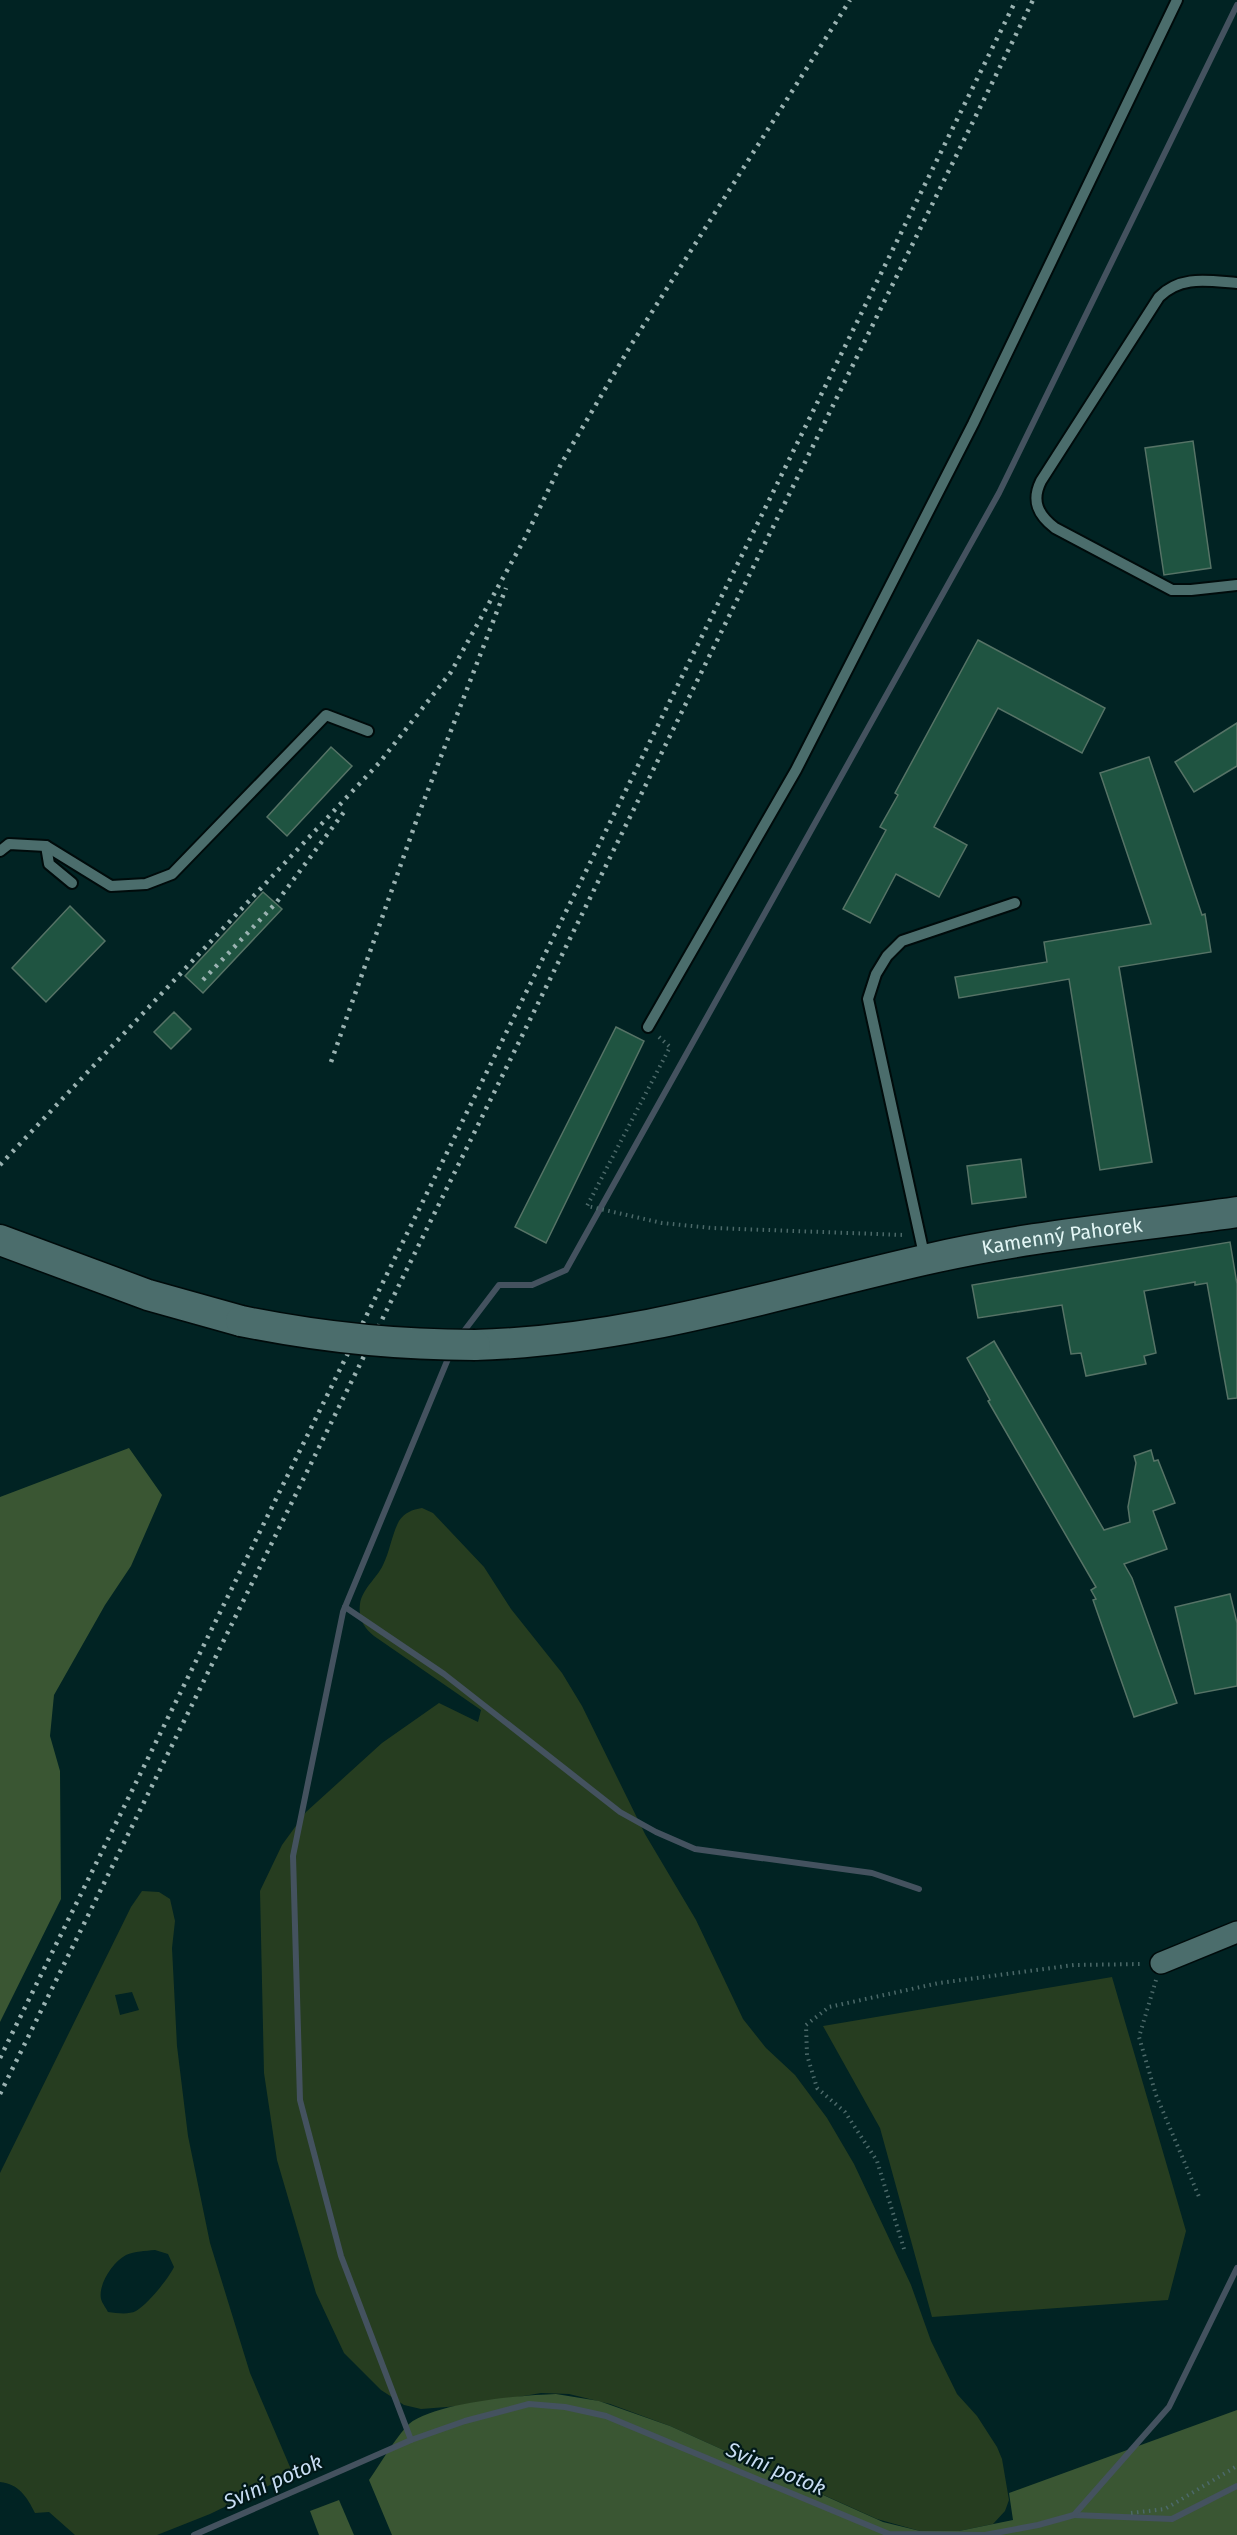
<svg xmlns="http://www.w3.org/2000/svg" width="1237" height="2535" font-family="'Fira Sans',sans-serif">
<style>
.green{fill:#263d20;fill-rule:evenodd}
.forest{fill:#3a5633}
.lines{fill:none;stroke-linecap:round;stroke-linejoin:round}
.stream{stroke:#44525f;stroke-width:6}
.building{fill:#1f5441;stroke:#567366;stroke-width:1.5}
.lane-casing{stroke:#000b0b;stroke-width:14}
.street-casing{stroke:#000b0b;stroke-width:24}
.secondary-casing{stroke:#000b0b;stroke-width:33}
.path{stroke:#4c6969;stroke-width:4;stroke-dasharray:1.5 4.5;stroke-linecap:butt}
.lane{stroke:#4b6d6c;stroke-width:10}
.street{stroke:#4b6d6c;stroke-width:21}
.secondary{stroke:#4b6d6c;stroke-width:30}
.rail{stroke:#9ab2b1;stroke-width:4.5;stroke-dasharray:3 6;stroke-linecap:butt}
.secondary-bridge-casing{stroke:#000b0b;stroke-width:33;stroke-linecap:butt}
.secondary-bridge{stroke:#4b6d6c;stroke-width:30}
.labels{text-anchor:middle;stroke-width:4.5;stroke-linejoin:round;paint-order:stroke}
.street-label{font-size:20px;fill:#e3f6f5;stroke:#011818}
.water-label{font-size:21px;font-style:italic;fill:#c8ddf3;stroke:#011818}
</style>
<rect width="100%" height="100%" fill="#012323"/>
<g class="green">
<path d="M422 1508 433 1513 484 1567 511 1609 562 1673 582 1706 645 1834 696 1920 743 2019 766 2048 795 2075 827 2118 854 2164 911 2285 931 2341 957 2394 977 2416 997 2447 1002 2459 1009 2500 1005 2511 993 2524 959 2531H920L877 2519 670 2426 610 2404 569 2394 541 2393 472 2405 421 2409 404 2405 381 2390 344 2353 316 2293 277 2160 264 2073 260 1891 282 1845 306 1812 382 1743 439 1703 478 1722 481 1710 374 1636C364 1628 358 1618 360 1604 362 1589 377 1578 383 1565 390 1551 392 1534 399 1521 405 1512 412 1510 422 1508Z"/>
<path d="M142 1891 159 1892 170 1899 175 1921 172 1948 177 2046 188 2136 210 2243 250 2373 293 2474 210 2514 157 2535H75L49 2512 35 2513C27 2497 19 2484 0 2482V2173L131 1907ZM132 1992 139 2010 120 2015 115 1995ZM155 2250 168 2254 174 2267C168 2279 149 2303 136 2311 128 2315 117 2313 108 2312 106 2308 102 2303 101 2299 98 2284 113 2262 126 2255 135 2251 145 2251 155 2250Z"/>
<polygon points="1112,1977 1186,2231 1168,2300 932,2317 880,2128 823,2026"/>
</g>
<g class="forest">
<polygon points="129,1448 162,1495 131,1566 105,1605 54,1695 50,1736 60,1771 61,1899 0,2022 0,1497"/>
<path d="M556 2394 599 2401 670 2426 883 2522 920 2531H959L1013 2520 1009 2493 1237 2410V2535H392L369 2480C381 2463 392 2443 406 2427 427 2403 523 2395 556 2394Z"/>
<polygon points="339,2500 354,2535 319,2535 310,2511"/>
</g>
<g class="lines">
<g class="stream">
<polyline points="461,1335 499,1285 532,1285 566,1270 999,493 1237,5"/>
<polyline points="345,1607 444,1674 620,1812 656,1832 695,1849 872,1873 919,1889"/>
<polyline points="411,2440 341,2256 300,2100 293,1856 343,1612 450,1354"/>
<polyline points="1074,2515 1172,2519 1237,2486"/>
<polyline points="194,2535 411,2440 465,2421 529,2404 565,2407 606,2416 889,2534 985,2535 1038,2525 1074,2515 1169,2407 1237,2268"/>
</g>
</g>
<g class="building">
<polygon points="1193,441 1211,568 1164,575 1145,448"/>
<polygon points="978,640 1105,708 1082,753 998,708 934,827 967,845 939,897 896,874 870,923 843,909 886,830 880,827 898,795 895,793"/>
<polygon points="1237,723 1237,766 1194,792 1175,762"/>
<polygon points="331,747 352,766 287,836 267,817"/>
<polygon points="1149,757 1202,915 1205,914 1211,952 1119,967 1152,1162 1100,1170 1069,979 959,998 955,977 1047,962 1044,942 1151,924 1100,773"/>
<polygon points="263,892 282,909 203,993 185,976"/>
<polygon points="70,906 105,941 46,1002 12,968"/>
<polygon points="174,1012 191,1029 171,1049 154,1032"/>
<polygon points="616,1027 644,1041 546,1243 515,1227"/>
<polygon points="1021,1159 1026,1197 972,1204 967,1166"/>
<polygon points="1230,1242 1237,1284 1237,1398 1228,1399 1207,1283 1195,1285 1195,1282 1144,1291 1156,1353 1144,1356 1146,1364 1086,1376 1081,1353 1071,1354 1062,1305 978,1318 972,1285"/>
<polygon points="994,1341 1104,1530 1130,1522 1128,1507 1136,1463 1134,1456 1151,1450 1154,1461 1158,1460 1175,1503 1153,1511 1167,1549 1124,1564 1132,1578 1177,1703 1134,1717 1093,1600 1096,1599 1091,1590 1096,1587 988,1401 990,1400 967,1358"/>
<polygon points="1230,1594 1237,1623 1237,1686 1195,1694 1175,1607"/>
</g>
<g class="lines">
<g class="lane-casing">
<g id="lane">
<path d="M1237 283C1208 281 1181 275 1159 297L1041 481C1031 501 1038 515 1055 528L1172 590H1191L1237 585"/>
<polyline points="46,846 49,864 72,883"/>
<polyline points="0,851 9,844 46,846 111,886 146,884 172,874 326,715 368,731"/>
<polyline points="648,1027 796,770 973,424 1177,0"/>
<polyline points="925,1259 868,999 876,974 887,956 902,941 1015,903"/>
</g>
</g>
<g class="street-casing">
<polyline id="street" points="1161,1963 1237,1932"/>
</g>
<g class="secondary-casing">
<g id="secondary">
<polyline points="0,1240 148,1295 241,1321"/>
<path id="s1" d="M475 1345C629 1341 775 1294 924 1260 1026 1236 1133 1227 1237 1212"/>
</g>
</g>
<g class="path">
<polyline points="659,1037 670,1047 587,1206 662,1223 712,1228 904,1235"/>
<polyline points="1156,1980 1139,2037 1156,2095 1200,2199"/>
<polyline points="904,2249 877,2161 845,2112 817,2088 807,2055 806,2025 829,2007 939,1983 1074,1965 1141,1964"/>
<polyline points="1131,2513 1165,2509 1237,2466"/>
</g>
<use href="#lane" class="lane"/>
<use href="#street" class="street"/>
<use href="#secondary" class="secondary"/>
<g class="rail">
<polyline points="203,980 276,903 347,808"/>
<polyline points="331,1062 418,816 506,588"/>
<polyline points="0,1165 380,762 451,672 525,538 561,464 631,345 850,0"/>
<polyline points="0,2058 1016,0"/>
<polyline points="0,2094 1033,0"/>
</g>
<g class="secondary-bridge-casing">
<path id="secondary-bridge" d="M241 1321C319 1337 396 1345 475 1345"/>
</g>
<use href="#secondary-bridge" class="secondary-bridge"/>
</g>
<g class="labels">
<g class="street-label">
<text dy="7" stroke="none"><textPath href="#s1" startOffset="598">Kamenný Pahorek</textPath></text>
</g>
<g class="water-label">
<text transform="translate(776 2469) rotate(23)" y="7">Sviní potok</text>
<text transform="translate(273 2482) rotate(-24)" y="7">Sviní potok</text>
</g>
</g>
</svg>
